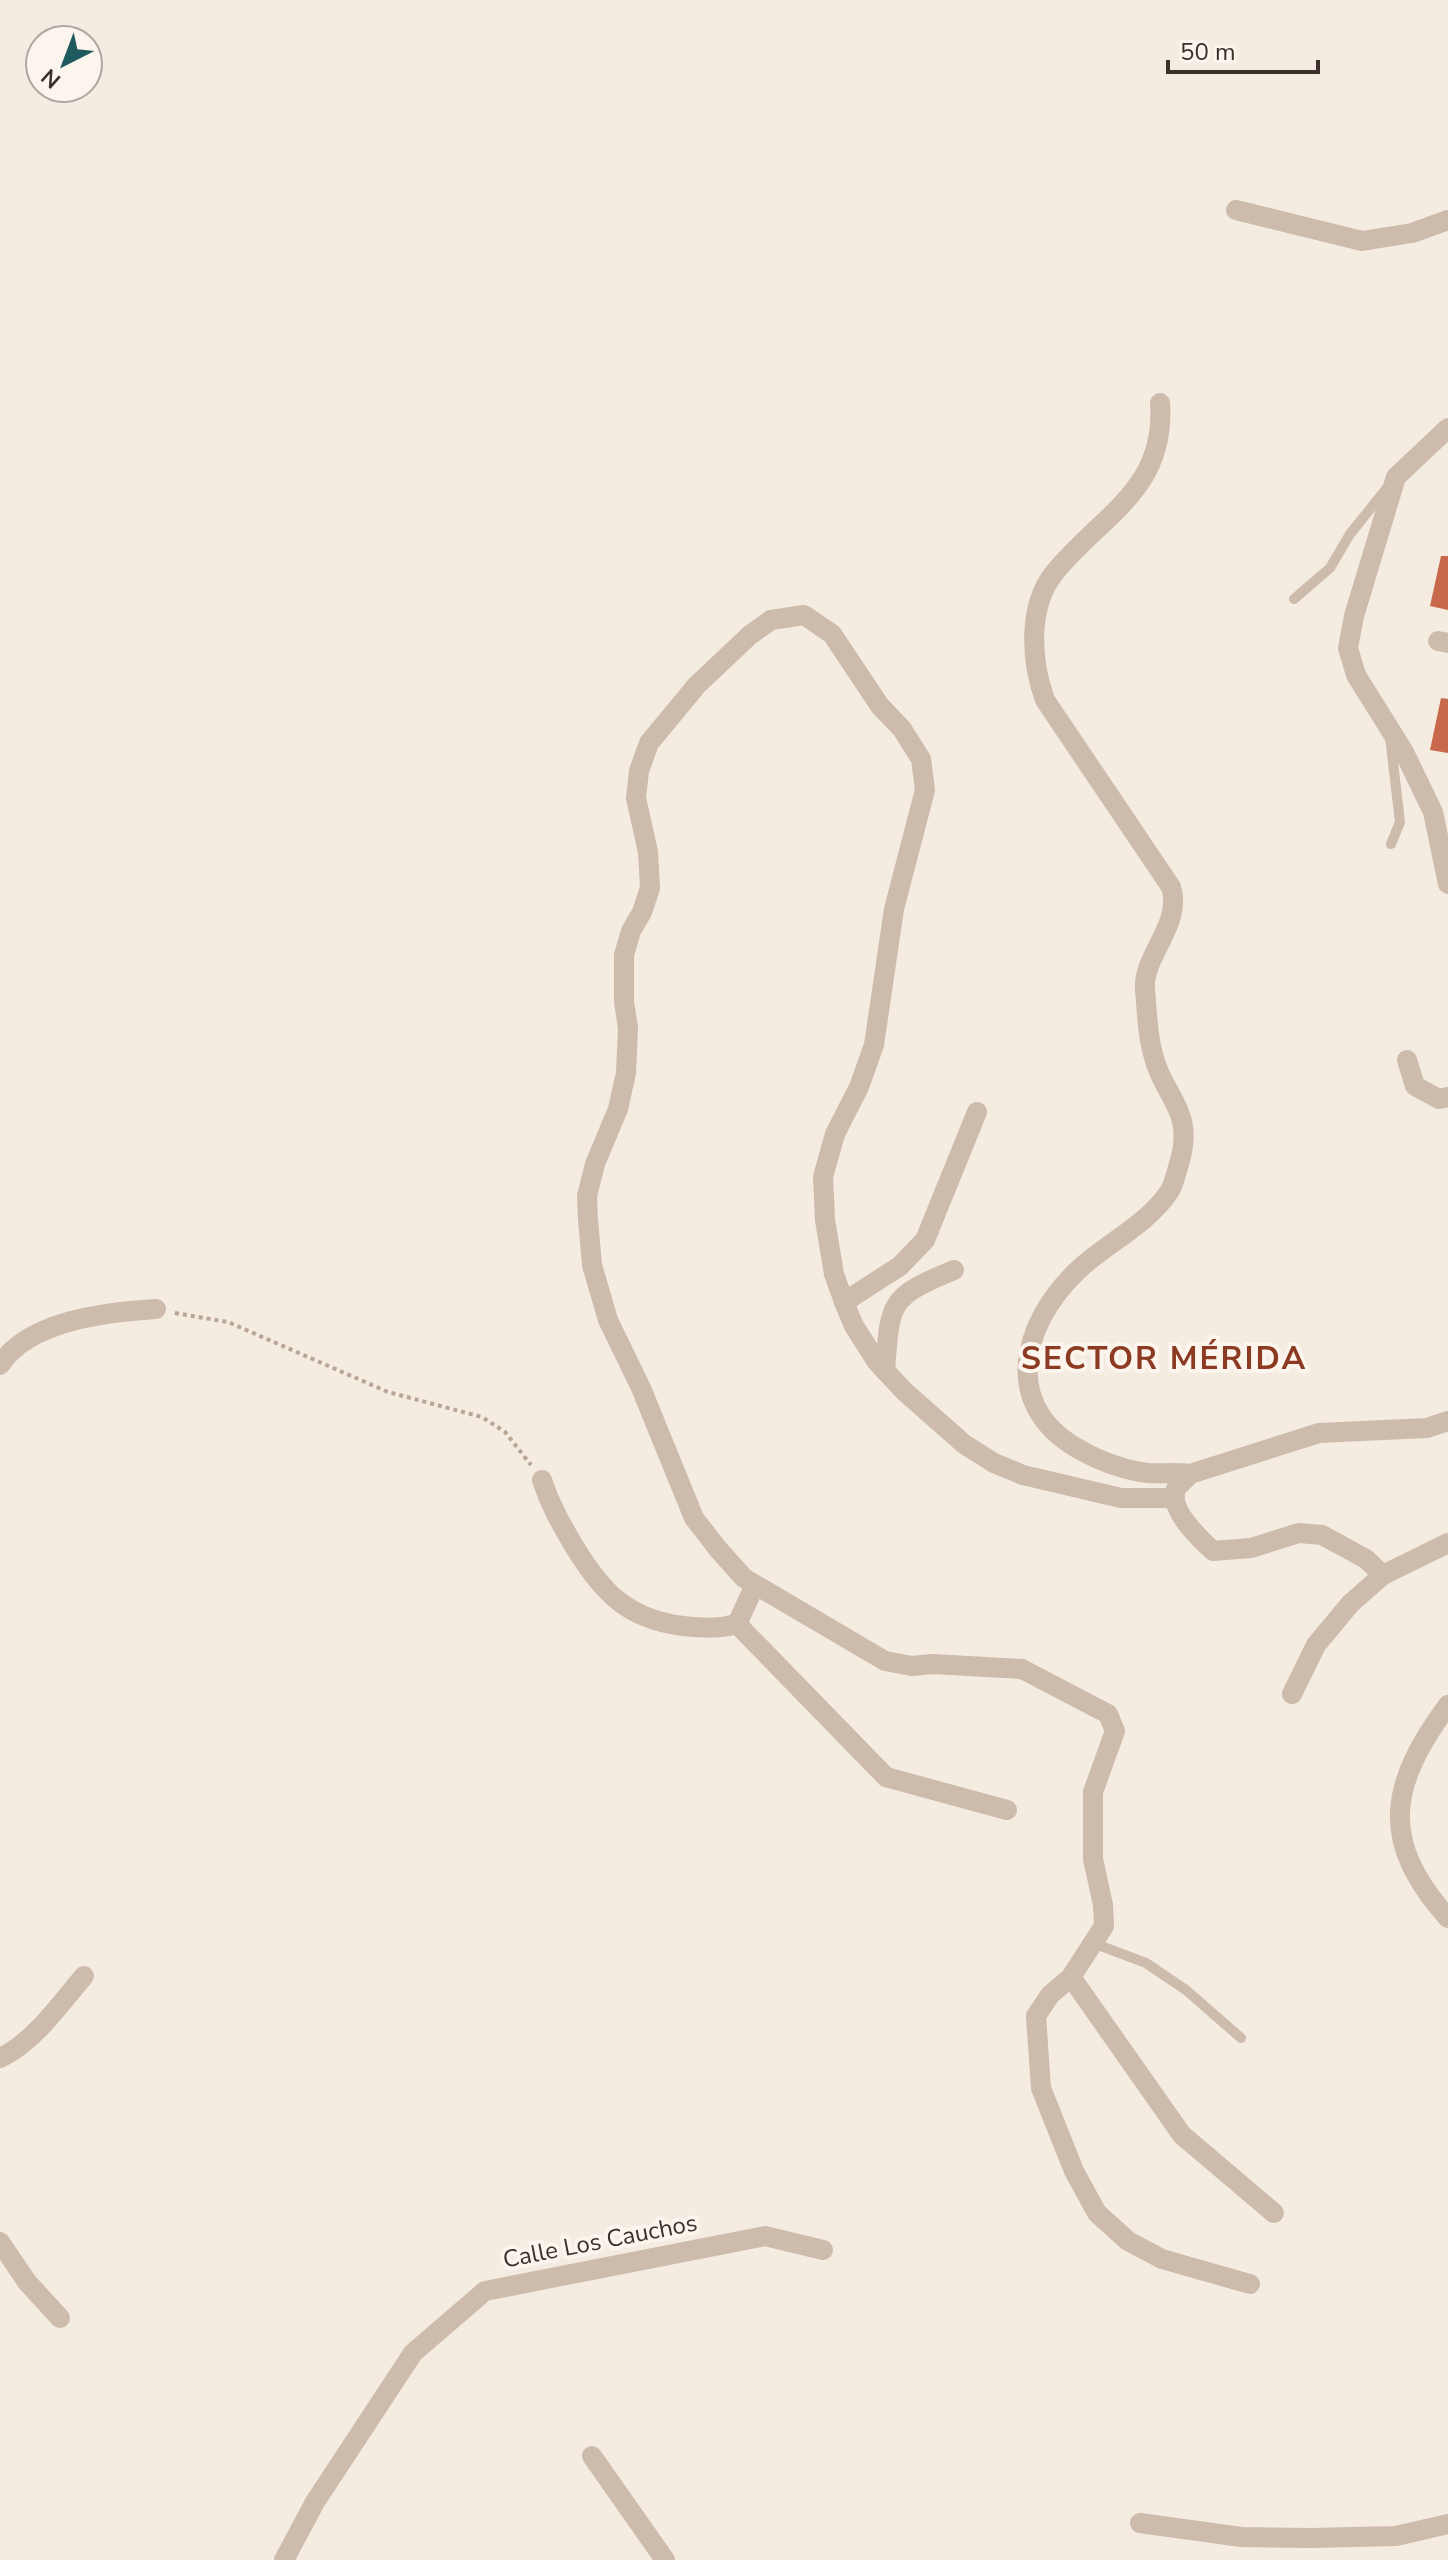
<svg xmlns="http://www.w3.org/2000/svg" width="1448" height="2560" font-family="'Nunito Sans',sans-serif">
<style>
.building{fill:#c8694b}
.lines{fill:none;stroke-linecap:round;stroke-linejoin:round}
.path{stroke:#b9a596;stroke-width:4;stroke-dasharray:4 4;stroke-linecap:butt}
.service{stroke:#cdbbac;stroke-width:10}
.minor{stroke:#cdbbac;stroke-width:20}
.labels{text-anchor:middle;stroke-width:8;stroke-linejoin:round;paint-order:stroke}
.street-label{font-size:24px;fill:#3b302b;stroke:#fbf5ee}
.district-label{font-size:32px;font-weight:bold;letter-spacing:2px;fill:#8c3b22;stroke:#fbf5ee}
</style>
<rect width="100%" height="100%" fill="#f4ebe1"/>
<g class="building">
<polygon points="1441,556 1448,556 1448,610 1430,606"/>
<polygon points="1441,698 1448,699 1448,753 1430,750"/>
</g>
<g class="lines">
<polyline class="path" points="175,1313 228,1322 388,1392 482,1417 505,1432 531,1465"/>
<g class="service">
<polyline points="1294,599 1330,568 1350,534 1387,488"/>
<polyline points="1390,737 1400,822 1391,844"/>
<polyline points="1093,1943 1146,1963 1186,1990 1241,2038"/>
</g>
<g class="minor">
<polyline points="1236,210 1362,241 1412,233 1448,220"/>
<path d="M1160 403C1166 489 1103 514 1055 572 1027 606 1031 661 1045 700L1171 887C1183 924 1142 956 1145 990 1147 1009 1147 1031 1152 1050 1162 1098 1196 1108 1179 1164 1176 1173 1174 1185 1169 1192 1146 1226 1105 1244 1077 1271 1019 1327 1001 1409 1084 1452 1102 1462 1128 1471 1148 1473 1162 1474 1176 1472 1190 1474"/>
<polyline points="1448,428 1396,477 1354,616 1348,648 1356,675 1404,752 1433,812 1448,884"/>
<polyline points="1438,641 1448,643"/>
<polyline points="1407,1060 1415,1086 1439,1099 1448,1097"/>
<polyline points="844,1302 900,1266 925,1240 977,1112"/>
<path d="M0 1365C29 1320 108 1312 156 1309"/>
<path d="M885 1371C890 1301 889 1297 954 1270"/>
<path d="M542 1480C550 1505 561 1524 574 1546 602 1592 627 1619 683 1626 703 1628 718 1629 737 1624L755 1585"/>
<polyline points="1175,1498 1121,1498 1023,1475 994,1463 964,1444 904,1391 877,1362 854,1326 844,1302 834,1274 825,1220 823,1177 835,1134 859,1087 874,1045 894,909 925,790 921,759 902,729 880,706 832,634 804,615 771,620 750,635 697,685 649,743 639,771 636,798 648,852 650,888 642,912 631,931 624,955 624,1002 628,1028 626,1073 618,1109 595,1164 587,1196 588,1219 592,1265 608,1320 641,1388 694,1518 718,1549 744,1578 885,1661 912,1666 932,1664 1022,1669 1108,1714 1115,1731 1093,1792 1093,1859 1103,1905 1104,1926 1071,1977 1182,2135 1274,2213"/>
<polyline points="1383,1575 1448,1543"/>
<polyline points="737,1624 886,1777 1007,1810"/>
<path d="M1292 1694 1316 1645 1351 1603 1383 1575 1366 1559 1322 1535 1299 1533 1251 1548 1213 1551C1200 1539 1168 1509 1176 1489 1179 1484 1186 1479 1190 1474L1319 1433 1427 1428 1448 1421"/>
<path d="M1448 1705C1389 1785 1379 1841 1448 1918"/>
<polyline points="1071,1977 1050,1995 1036,2016 1041,2088 1074,2171 1097,2213 1128,2241 1162,2259 1250,2284"/>
<path d="M0 2058C34 2042 60 2004 84 1976"/>
<polyline points="0,2242 27,2282 60,2318"/>
<polyline points="592,2456 665,2560"/>
<polyline points="1140,2523 1241,2537 1312,2538 1396,2536 1448,2524"/>
<polyline points="284,2560 315,2502 413,2353 485,2291 765,2236 823,2250"/>
</g>
</g>
<g class="labels">
<g class="street-label">
<text transform="translate(600 2241) rotate(-11)" y="8">Calle Los Cauchos</text>
</g>
<g class="district-label">
<text x="1164" y="1369">SECTOR MÉRIDA</text>
</g>
</g>
<g transform="translate(64 64) rotate(222)"><circle r="38" fill="#fbf5ee" stroke="#aea6a0" stroke-width="2"/>
<path d="M0-6L14 30L0 20L-14 30Z" fill="#1f5a5e"/>
<text y="-12" font-size="22" font-weight="bold" text-anchor="middle" fill="#3b302b">N</text>
</g>
<path d="M1168 60v12h150v-12" fill="none" stroke="#3b302b" stroke-width="4"/>
<text x="1180" y="60" font-size="24" fill="#3b302b" stroke="#fbf5ee" stroke-width="6" paint-order="stroke">50 m</text>
</svg>
